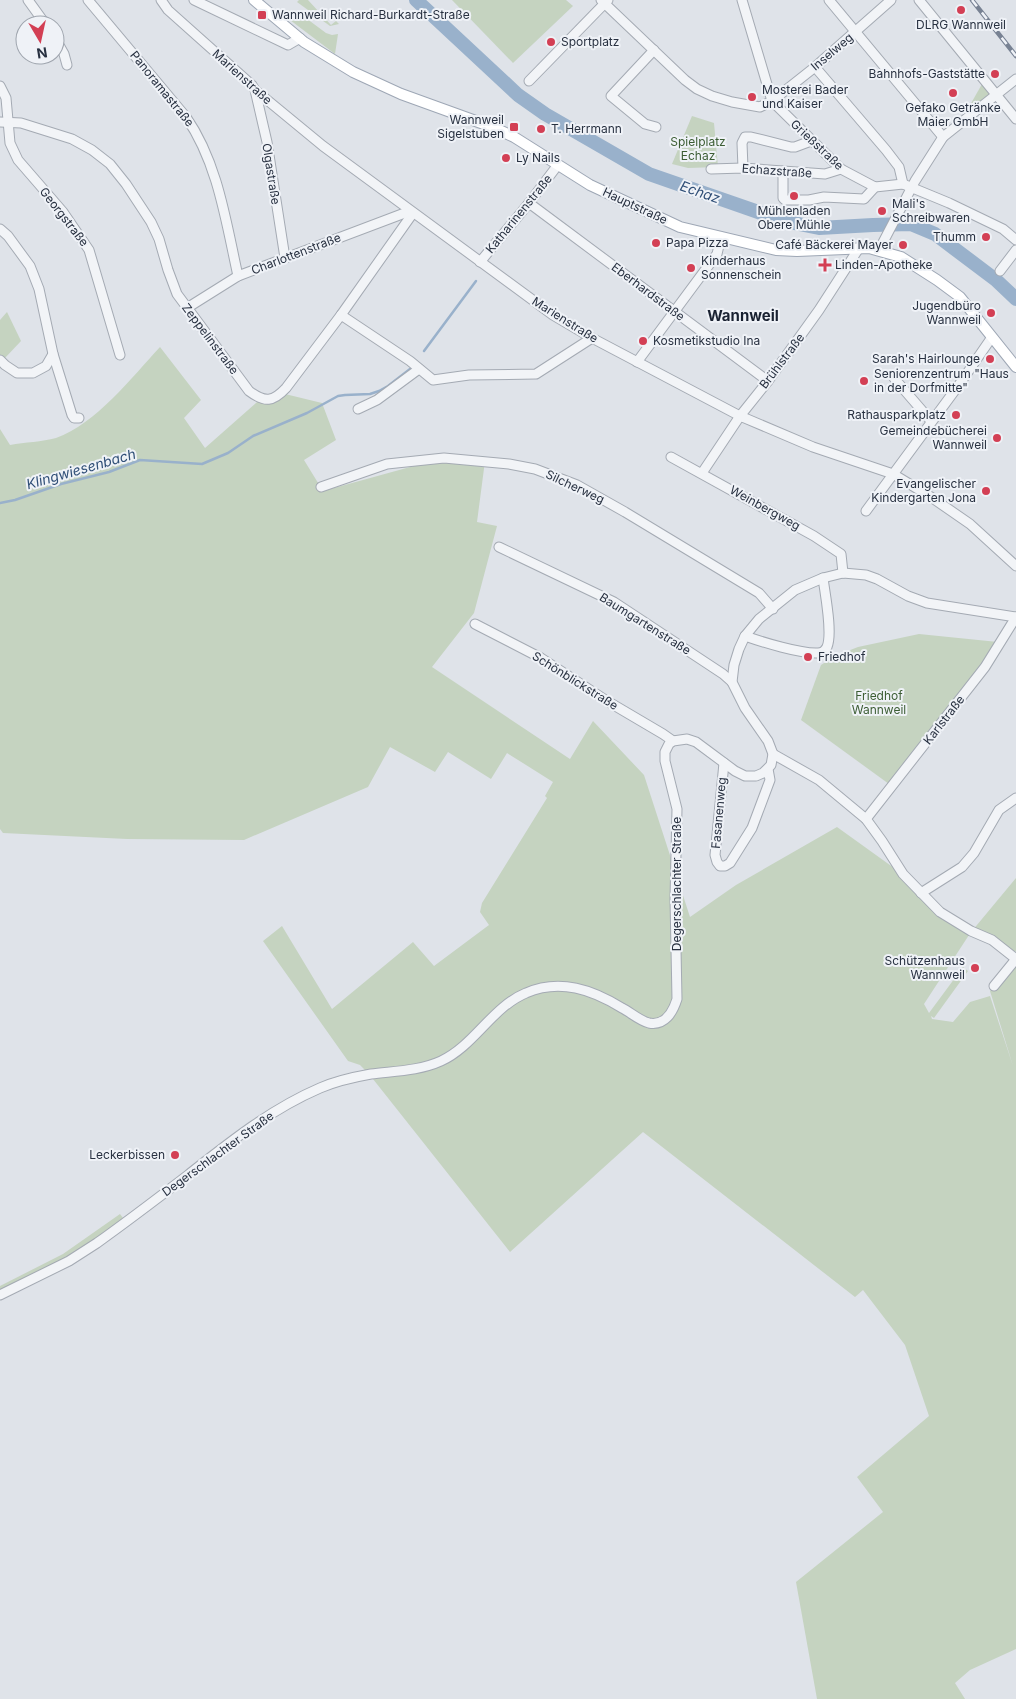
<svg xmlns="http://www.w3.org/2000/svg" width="1016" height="1699" font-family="Inter,sans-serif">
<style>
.green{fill:#c5d3c0}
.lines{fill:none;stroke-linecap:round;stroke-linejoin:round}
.stream{stroke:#99b1cb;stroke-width:2.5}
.river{stroke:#99b1cb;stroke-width:14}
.minor-casing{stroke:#a4aab3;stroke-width:11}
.major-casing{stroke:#9ea7b5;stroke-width:12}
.minor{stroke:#f2f4f7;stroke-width:9}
.major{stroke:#fff;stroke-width:10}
.rail-casing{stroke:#788293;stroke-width:4.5}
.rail{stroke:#eff2f7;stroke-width:2.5;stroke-dasharray:8;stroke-linecap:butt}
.poi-dot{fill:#d33f54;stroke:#eff2f7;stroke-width:2}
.labels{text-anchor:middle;stroke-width:4;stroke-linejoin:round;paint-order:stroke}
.poi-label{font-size:12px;fill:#283141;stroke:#eff2f7;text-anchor:start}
.street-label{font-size:12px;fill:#283141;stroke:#eff2f7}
.park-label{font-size:12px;fill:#3c5d34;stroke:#eff2f7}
.water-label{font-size:14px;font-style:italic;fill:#304f77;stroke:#eff2f7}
.quarter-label{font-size:15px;font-weight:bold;fill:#1a2232;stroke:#eff2f7}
</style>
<rect width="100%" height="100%" fill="#dfe3e9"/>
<g class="green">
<polygon points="299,0 308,0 331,25 336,21 339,24 330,26 297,2"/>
<polygon points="452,0 566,0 573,6 513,63"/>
<polygon points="289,10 295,10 326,33 332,35 338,34 335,54 290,20 287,15"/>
<polygon points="982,84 990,95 965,114"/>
<polygon points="692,116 714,123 718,167 688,168 672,164"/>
<polygon points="7,312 21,341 4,359 0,355 0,320"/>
<path d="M160 347 201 400 184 418 205 448 265 395 285 394 322 403 336 440 304 460 323 491 421 464 485 461 477 522 497 526 474 613 432 667 570 759 593 721 644 775 690 917 736 885 837 827 901 873 966 928 969 935 924 1004 929 1013 963 967 968 971 934 1018 931 1016 932 1019 953 1022 970 1002 990 996 1013 1066 990 991 1016 959V1649L970 1670 955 1683 965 1699H817L796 1582 883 1512 857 1477 929 1416 905 1345 863 1290 855 1297 643 1132 510 1252 369 1074 360 1065 348 1061 263 941 282 926 332 1009 413 942 434 966 489 925 480 912 482 903 547 798 545 796 553 782 507 753 491 779 448 752 435 772 390 747 368 787 244 840 127 839 3 833 0 829V429L10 445C25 442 42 442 56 438 96 424 132 377 160 347Z"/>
<polygon points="919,634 998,642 987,660 889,784 801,720 821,665 835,656 858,647"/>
<polygon points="1016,878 1016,951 1015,952 992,940 972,931"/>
<polygon points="120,1214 126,1222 97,1243 0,1295 0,1286 63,1254"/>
</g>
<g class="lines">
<g class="stream">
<polyline points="424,351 476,281"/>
<polyline points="0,503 15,500 61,484 109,472 140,460 202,464 228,453 253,436 307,413 338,396 345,395 370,394 379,391 388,386 410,369"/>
</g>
<polyline class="river" points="416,0 518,95 545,114 649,174 784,221 819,228 873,225 911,224 935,234 996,280 1016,299"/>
<g class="minor-casing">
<g id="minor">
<polyline points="28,0 46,25"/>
<path d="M88 0 186 117C218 163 226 222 238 276"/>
<polyline points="161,0 168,10 252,85 255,90 323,146 553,315 592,338 740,416 813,447 893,474 931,497 970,524 1016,566"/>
<polyline points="194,0 288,45 300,38"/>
<polyline points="601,0 685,80 697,89 712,96 732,102 760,107 772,101 815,67 891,0"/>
<polyline points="742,0 772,101 841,169 875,187 903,184 949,203 1003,229 1016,240"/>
<polyline points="829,0 943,137"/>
<polyline points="919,0 1016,119"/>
<polyline points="55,38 64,54 67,65"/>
<polyline points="654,50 611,96 645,124 656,127"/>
<polyline points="815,67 886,150 899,167 903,184"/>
<polyline points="529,81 608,0"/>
<polyline points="0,86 6,98 10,143 18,160 63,212 89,250 120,355"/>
<polyline points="255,90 267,142 285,258"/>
<path d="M0 122 21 123 72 139 92 150 110 164 126 184 151 222 159 239 168 270 177 294 249 391C265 403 273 402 286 388L341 315 413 213"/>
<polyline points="743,168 742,143 745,137 751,137 791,147 795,147 811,141"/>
<polyline points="711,169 743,168 825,174 841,169"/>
<polyline points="783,171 783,198 785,200 809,200 824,197 864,199 875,187"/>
<polyline points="529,203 768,381"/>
<polyline points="0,229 8,236 30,266 39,289 53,354 72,415 74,418 79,418"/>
<polyline points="879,250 915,181 943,137 1016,79"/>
<polyline points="480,262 529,203 557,166"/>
<polyline points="1000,271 1016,250"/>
<polyline points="187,308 238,276 410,211"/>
<polyline points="341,315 410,361 433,380 469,375 536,374 592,338"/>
<polyline points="0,360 5,365 17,373 33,373 46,366 53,354"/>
<polyline points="637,362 717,254 721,237"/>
<polyline points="894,378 931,421"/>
<polyline points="358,409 377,400 419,369"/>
<polyline points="671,457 814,536 841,554 843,573"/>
<polyline points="702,473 740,416 768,381 819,310 859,248"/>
<polyline points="321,487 387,464 444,458 509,464 535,469 577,485 625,512 759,593 773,609"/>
<polyline points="866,511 961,382 992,337"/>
<polyline points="499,547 614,602 723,674 732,682"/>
<polyline points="475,624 541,658 607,701 663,734 673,741"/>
<path d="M745 636C762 642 801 654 818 653 821 653 825 651 827 647 833 633 825 594 823 578"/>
<polyline points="773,754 819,780 866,819 882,841 903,874 940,912 971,931 992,940 1016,959"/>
<polyline points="724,763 715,855 717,862 720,866 725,866 730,863 752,828 770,780 768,769"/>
<polyline points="866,819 985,667 1016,617"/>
<polyline points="921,893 962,867 974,853 999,810 1016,798"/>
<polyline points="994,986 1016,959"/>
<path d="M0 1295 69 1261 97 1243C128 1221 158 1198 188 1175 230 1142 271 1109 320 1088 336 1081 354 1077 371 1074 394 1071 419 1071 441 1061 474 1046 492 1007 526 993 560 978 593 990 622 1008 630 1012 640 1021 649 1023 665 1026 673 1012 677 999L675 899 677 809 665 761V752L669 744 673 741 687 739 696 742 735 771 745 776H756L763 773 771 765 773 754 768 741 745 708 732 682 734 665 739 649 745 636 759 619 795 590 823 578 843 573 866 575 877 579 908 596 927 603 1016 617"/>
</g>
</g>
<g class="major-casing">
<polyline id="major" points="254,0 304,42 353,72 401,94 495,128 514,137 590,185 680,227 776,250 797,251 869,248 901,257 937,280 960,297 1016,367"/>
</g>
<use href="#minor" class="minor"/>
<use href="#major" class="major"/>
<g class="rail-casing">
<polyline id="rail" points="972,0 1016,56"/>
</g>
<use href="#rail" class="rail"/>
</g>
<g class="poi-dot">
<circle cx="961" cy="10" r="5"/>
<rect x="257" y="10" width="10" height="10" rx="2.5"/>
<circle cx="551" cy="42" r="5"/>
<circle cx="995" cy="74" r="5"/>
<circle cx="953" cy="93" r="5"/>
<circle cx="752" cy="97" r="5"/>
<rect x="509" y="122" width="10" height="10" rx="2.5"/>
<circle cx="541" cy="129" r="5"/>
<circle cx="506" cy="158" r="5"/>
<circle cx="794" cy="196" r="5"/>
<circle cx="882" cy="211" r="5"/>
<circle cx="986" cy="237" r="5"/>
<circle cx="656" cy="243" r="5"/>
<circle cx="903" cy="245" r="5"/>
<path d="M822.5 257.5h5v5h5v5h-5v5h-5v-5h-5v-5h5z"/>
<circle cx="691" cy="268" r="5"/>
<circle cx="991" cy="313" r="5"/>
<circle cx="643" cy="341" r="5"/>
<circle cx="990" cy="359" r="5"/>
<circle cx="864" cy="381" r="5"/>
<circle cx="956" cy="415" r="5"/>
<circle cx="997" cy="438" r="5"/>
<circle cx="986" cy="491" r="5"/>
<circle cx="808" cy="657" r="5"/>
<circle cx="975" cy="968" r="5"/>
<circle cx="175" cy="1155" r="5"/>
</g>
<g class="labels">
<g class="poi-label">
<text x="272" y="19">Wannweil Richard-Burkardt-Straße</text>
<text x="961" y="29" text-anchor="middle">DLRG Wannweil</text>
<text x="561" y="46">Sportplatz</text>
<text x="985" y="78" text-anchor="end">Bahnhofs-Gaststätte</text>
<text x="762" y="94">Mosterei Bader<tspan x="762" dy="14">und Kaiser</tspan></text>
<text x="953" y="112" text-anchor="middle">Gefako Getränke<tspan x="953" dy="14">Maier GmbH</tspan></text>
<text x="504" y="124" text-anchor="end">Wannweil<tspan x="504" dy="14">Sigelstuben</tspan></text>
<text x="551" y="133">T. Herrmann</text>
<text x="516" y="162">Ly Nails</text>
<text x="892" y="208">Mali's<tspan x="892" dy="14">Schreibwaren</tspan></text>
<text x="794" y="215" text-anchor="middle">Mühlenladen<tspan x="794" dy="14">Obere Mühle</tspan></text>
<text x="976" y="241" text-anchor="end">Thumm</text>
<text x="666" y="247">Papa Pizza</text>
<text x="893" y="249" text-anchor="end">Café Bäckerei Mayer</text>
<text x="701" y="265">Kinderhaus<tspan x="701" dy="14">Sonnenschein</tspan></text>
<text x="835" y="269">Linden-Apotheke</text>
<text x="981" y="310" text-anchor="end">Jugendbüro<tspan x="981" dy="14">Wannweil</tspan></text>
<text x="653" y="345">Kosmetikstudio Ina</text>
<text x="980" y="363" text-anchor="end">Sarah's Hairlounge</text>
<text x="874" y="378">Seniorenzentrum "Haus<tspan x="874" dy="14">in der Dorfmitte"</tspan></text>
<text x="946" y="419" text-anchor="end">Rathausparkplatz</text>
<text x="987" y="435" text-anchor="end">Gemeindebücherei<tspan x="987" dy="14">Wannweil</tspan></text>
<text x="976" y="488" text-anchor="end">Evangelischer<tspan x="976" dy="14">Kindergarten Jona</tspan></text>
<text x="818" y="661">Friedhof</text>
<text x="965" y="965" text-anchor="end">Schützenhaus<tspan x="965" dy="14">Wannweil</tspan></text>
<text x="165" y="1159" text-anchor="end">Leckerbissen</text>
</g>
<g class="street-label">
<text transform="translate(832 52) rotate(-40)" y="4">Inselweg</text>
<text transform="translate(242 77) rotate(42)" y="4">Marienstraße</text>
<text transform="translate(162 89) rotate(51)" y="4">Panoramastraße</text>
<text transform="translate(817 145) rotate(43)" y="4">Grießstraße</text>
<text transform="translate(777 171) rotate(4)" y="4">Echazstraße</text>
<text transform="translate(271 174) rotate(81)" y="4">Olgastraße</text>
<text transform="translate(635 206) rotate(25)" y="4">Hauptstraße</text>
<text transform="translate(519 214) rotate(-51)" y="4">Katharinenstraße</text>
<text transform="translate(64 217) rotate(52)" y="4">Georgstraße</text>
<text transform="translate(296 254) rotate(-21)" y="4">Charlottenstraße</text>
<text transform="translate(648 292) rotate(37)" y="4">Eberhardstraße</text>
<text transform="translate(565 320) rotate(32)" y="4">Marienstraße</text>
<text transform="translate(210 339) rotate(53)" y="4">Zeppelinstraße</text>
<text transform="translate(782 361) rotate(-53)" y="4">Brühlstraße</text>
<text transform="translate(575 487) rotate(25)" y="4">Silcherweg</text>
<text transform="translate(765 508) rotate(29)" y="4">Weinbergweg</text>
<text transform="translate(645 624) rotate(32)" y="4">Baumgartenstraße</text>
<text transform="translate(575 681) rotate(32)" y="4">Schönblickstraße</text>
<text transform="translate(944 720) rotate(-52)" y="4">Karlstraße</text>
<text transform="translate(719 813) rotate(-85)" y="4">Fasanenweg</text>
<text transform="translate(677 884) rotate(-90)" y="4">Degerschlachter Straße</text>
<text transform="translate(218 1154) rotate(-36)" y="4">Degerschlachter Straße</text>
</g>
<g class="park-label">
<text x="698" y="146">Spielplatz<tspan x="698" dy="14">Echaz</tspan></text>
<text x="879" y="700">Friedhof<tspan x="879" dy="14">Wannweil</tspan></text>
</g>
<g class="water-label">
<text transform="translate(700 192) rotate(19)" y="5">Echaz</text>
<text transform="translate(81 469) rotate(-16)" y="5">Klingwiesenbach</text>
</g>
<g class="quarter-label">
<text x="743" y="321">Wannweil</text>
</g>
</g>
<g transform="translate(40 40) rotate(171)"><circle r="24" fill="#eff2f7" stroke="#9fa5ae"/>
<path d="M0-4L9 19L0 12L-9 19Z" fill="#d33f54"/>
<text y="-8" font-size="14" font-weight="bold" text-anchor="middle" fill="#283141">N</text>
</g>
</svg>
